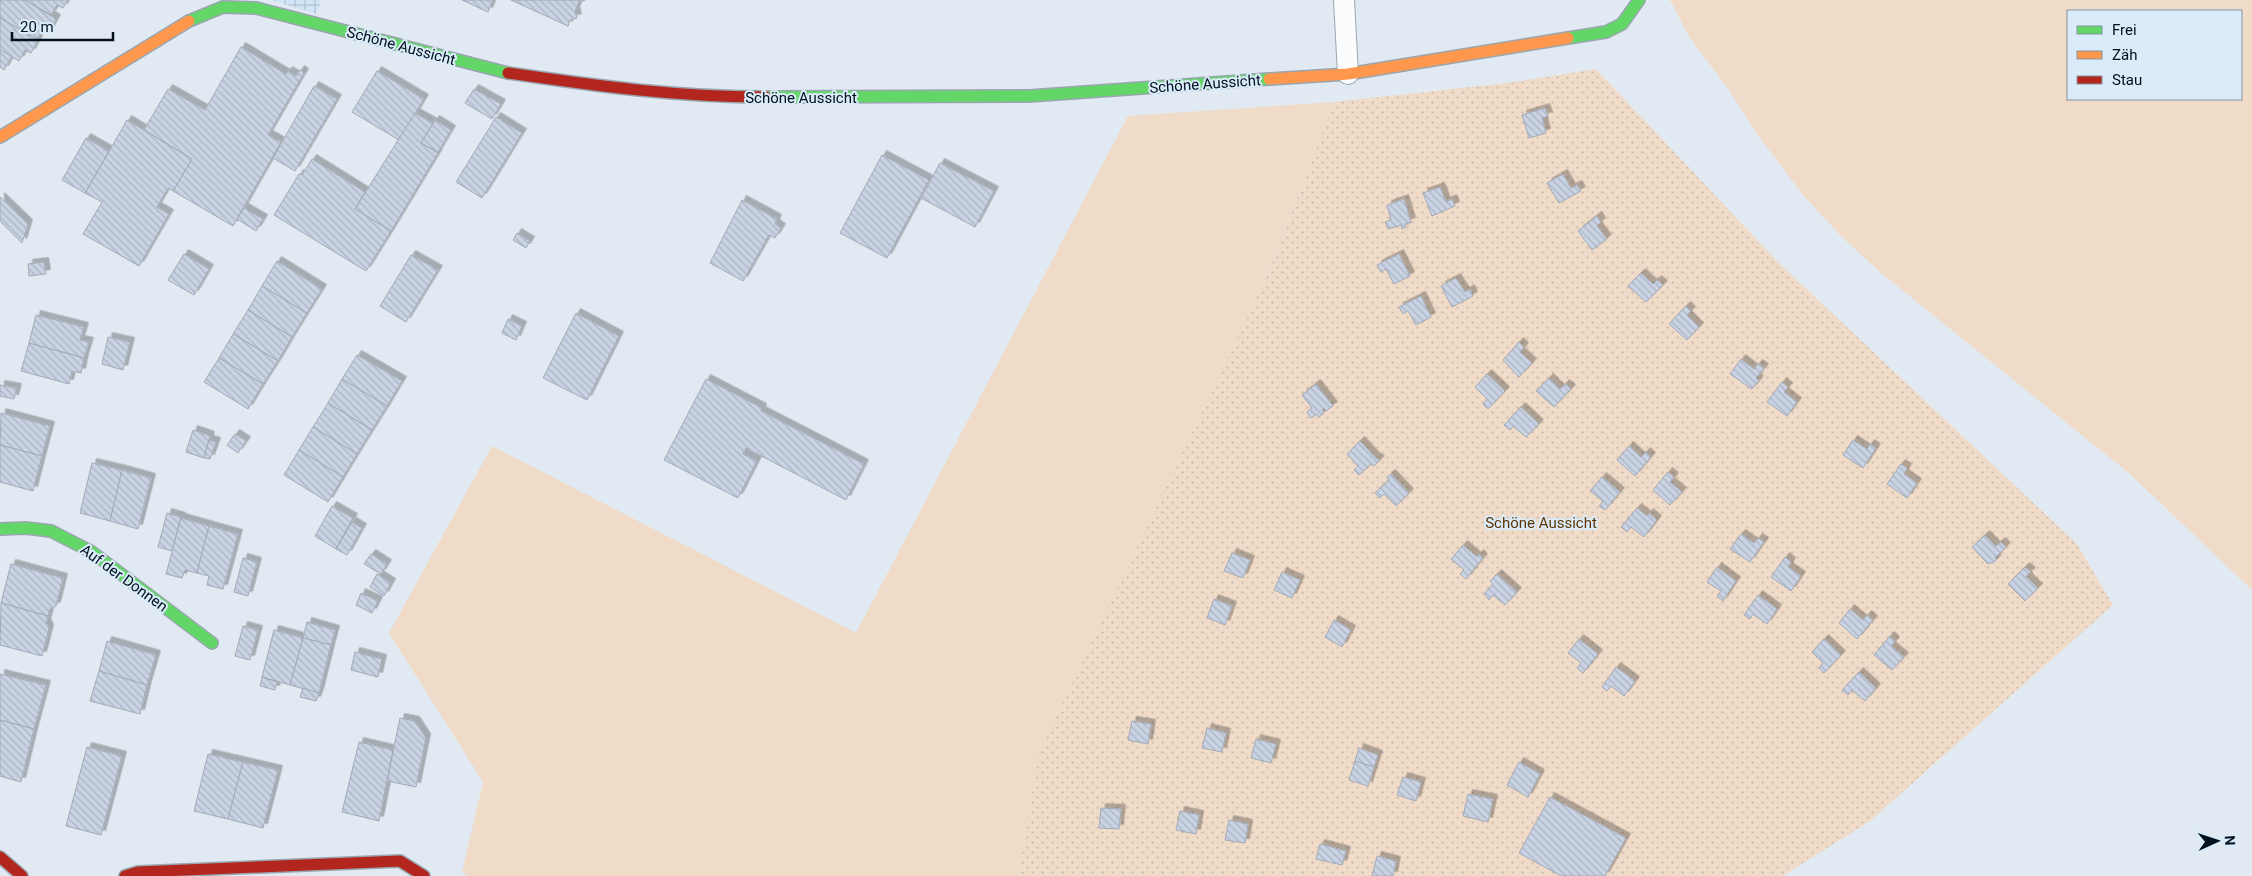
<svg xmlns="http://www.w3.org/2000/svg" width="2252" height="876" font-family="Roboto,sans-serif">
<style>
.industrial{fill:url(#industrial-grid)}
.green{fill:#efdbc8;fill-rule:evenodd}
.garden{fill:url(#garden-dots)}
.building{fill:url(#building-back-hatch);stroke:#a2aab6;filter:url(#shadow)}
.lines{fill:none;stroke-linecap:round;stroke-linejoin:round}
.lane-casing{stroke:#9aa6af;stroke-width:22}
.fast-casing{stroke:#9aa6af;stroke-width:14}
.slow-casing{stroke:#9aa6af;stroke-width:14}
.jam-casing{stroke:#9aa6af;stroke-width:14}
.lane{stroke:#fafcfd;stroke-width:20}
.fast{stroke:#63d668;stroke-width:11}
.slow{stroke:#ff974d;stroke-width:11}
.jam{stroke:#b3261e;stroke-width:11}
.labels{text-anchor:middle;stroke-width:4;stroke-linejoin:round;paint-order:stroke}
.street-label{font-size:15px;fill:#03101d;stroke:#daebf9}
.park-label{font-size:15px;fill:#5f3604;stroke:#daebf9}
</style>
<defs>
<pattern id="industrial-grid" width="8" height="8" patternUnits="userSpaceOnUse" patternTransform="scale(1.25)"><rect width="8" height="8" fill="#d1e5f6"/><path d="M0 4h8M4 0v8" fill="none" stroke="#b2c3d2"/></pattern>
<pattern id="garden-dots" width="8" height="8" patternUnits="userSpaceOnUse" patternTransform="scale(1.25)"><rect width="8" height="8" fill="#efdbc8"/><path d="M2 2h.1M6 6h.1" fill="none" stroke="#cbbbab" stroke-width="1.8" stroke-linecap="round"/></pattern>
<pattern id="building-back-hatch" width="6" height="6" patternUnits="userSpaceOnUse" patternTransform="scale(1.25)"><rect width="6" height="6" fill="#c9d3e4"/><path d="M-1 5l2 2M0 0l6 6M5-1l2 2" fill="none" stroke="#abb4c3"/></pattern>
<filter id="shadow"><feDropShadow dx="4.5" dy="-4.5" stdDeviation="0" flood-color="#0004"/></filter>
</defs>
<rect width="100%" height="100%" fill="#e1eaf2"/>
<polygon class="industrial" points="271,0 322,0 316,14"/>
<g class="green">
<path d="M1670 0H2252V590L2130 474 1881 273 1841 236 1803 195 1757 134 1729 90 1688 35ZM2241 11V99H2068V11Z"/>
<polygon points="1334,102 1265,281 1040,752 1025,876 468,876 462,872 483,782 389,633 492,446 856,633 1128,116"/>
</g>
<polygon class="garden" points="1596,69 1779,263 2077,544 2113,605 1870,821 1783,876 1018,876 1039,752 1268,274 1334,102 1508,83"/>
<g class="building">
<polygon points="0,0 25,0 56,19 49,32 43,29 37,39 0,18"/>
<polygon points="25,0 68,0 63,8 57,5 51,15"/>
<polygon points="462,0 493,0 488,12"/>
<polygon points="511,0 585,0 579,2 575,11 577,18 570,20 568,26"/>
<polygon points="0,18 38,40 31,53 25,50 19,61 0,50"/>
<polygon points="241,47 286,74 288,71 296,76 300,70 304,73 268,135 281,142 233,226 173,191 192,159 144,130 168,89 205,110"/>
<polygon points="0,50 12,56 4,70 0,67"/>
<polygon points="377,71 424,99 399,140 352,112"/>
<polygon points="314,86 337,99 295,171 273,158"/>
<polygon points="474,89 501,104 492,119 465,103"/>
<polygon points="1545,108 1548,116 1542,118 1546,133 1529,138 1522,115"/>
<polygon points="415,113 433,123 421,143 438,153 391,231 355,209"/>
<polygon points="496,117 522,133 482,198 456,182"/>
<polygon points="127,120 192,159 173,191 168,188 157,207 169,214 139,266 83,234 102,202 85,193"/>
<polygon points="435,120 451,130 438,152 421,143"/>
<polygon points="86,138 109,151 85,193 62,180"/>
<polygon points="882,155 929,180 887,258 840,233"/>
<polygon points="312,159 365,192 355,209 391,231 366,271 274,215 299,174 302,175"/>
<polygon points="940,163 994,191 975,227 921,198"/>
<polygon points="1563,174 1571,188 1577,185 1581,191 1559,203 1547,183"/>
<polygon points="1440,187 1446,202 1452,199 1455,206 1432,216 1423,193"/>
<polygon points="0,197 28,224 22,243 0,221"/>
<polygon points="1404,199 1411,222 1405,224 1406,227 1402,229 1401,225 1388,229 1385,222 1391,220 1387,205"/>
<polygon points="742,200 777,219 775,224 781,228 775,238 769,235 743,281 710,263"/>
<polygon points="244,208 263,219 256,231 237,219"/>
<polygon points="1597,216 1601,222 1597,226 1607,239 1592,250 1578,231"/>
<polygon points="517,233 530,241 526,248 513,240"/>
<polygon points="184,254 209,269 194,295 168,280"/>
<polygon points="1399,254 1410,276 1394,284 1386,269 1381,272 1377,265"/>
<polygon points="411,255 438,270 406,322 380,306"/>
<polygon points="277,261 322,289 307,313 262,286"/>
<polygon points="44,262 46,274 29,276 28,264"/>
<polygon points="1641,273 1653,284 1657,280 1663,285 1646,302 1628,286"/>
<polygon points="1456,278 1465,292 1470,289 1473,296 1452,307 1441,286"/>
<polygon points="262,286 307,313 292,337 248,310"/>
<polygon points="1421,296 1431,317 1416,325 1408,311 1403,314 1399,307"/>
<polygon points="1686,306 1691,311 1687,315 1699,327 1687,340 1669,324"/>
<polygon points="248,310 292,337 278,361 233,334"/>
<polygon points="576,313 619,336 587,400 543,378"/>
<polygon points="36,315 84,327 80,340 89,342 84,358 29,343"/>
<polygon points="508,319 522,326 516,340 502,333"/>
<polygon points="233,334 278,361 263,384 219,358"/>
<polygon points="108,337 130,342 123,370 102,364"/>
<polygon points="1519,342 1524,347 1520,352 1532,363 1519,377 1503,360"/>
<polygon points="29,343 84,358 81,373 72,371 69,384 21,371"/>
<polygon points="357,355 402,381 387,406 342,379"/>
<polygon points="219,358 263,384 248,409 204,382"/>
<polygon points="1741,359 1754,369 1758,364 1764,368 1756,378 1759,380 1752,389 1730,374"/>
<polygon points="1487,374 1505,391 1488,409 1483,404 1487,399 1475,387"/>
<polygon points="1549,378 1560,389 1565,384 1571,389 1554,407 1536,391"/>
<polygon points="342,379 387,406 372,430 328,403"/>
<polygon points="706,379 762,408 761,411 864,464 846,500 746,448 743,454 757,461 738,498 664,460"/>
<polygon points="1782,382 1788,387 1784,392 1797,402 1787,416 1767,402"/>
<polygon points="1316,384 1333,406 1326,411 1324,408 1322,410 1324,413 1319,417 1317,414 1311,418 1307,412 1312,408 1302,395"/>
<polygon points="0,385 17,388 14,399 0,396"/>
<polygon points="328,403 372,430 357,454 313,427"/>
<polygon points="1521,407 1539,424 1526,437 1513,426 1510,430 1504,425"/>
<polygon points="1,413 50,426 42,456 0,445"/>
<polygon points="313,427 357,454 343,477 299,450"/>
<polygon points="193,430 210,436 204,458 186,452"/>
<polygon points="235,434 246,441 238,453 227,445"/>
<polygon points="209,440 216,442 210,459 204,458"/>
<polygon points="1853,440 1867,449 1870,444 1876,448 1863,468 1843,455"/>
<polygon points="1360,441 1376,458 1380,460 1374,466 1371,464 1359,475 1354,470 1358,466 1347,454"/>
<polygon points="0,445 42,456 33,491 0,482"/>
<polygon points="1629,446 1641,457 1646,452 1651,457 1635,476 1617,460"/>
<polygon points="299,450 343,477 328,502 284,475"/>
<polygon points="92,463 122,470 110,521 80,513"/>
<polygon points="1901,464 1907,468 1904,474 1917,483 1907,498 1887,484"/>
<polygon points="122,470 151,478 138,529 110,521"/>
<polygon points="1668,472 1674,477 1670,482 1682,492 1670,505 1653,490"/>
<polygon points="1391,474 1409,493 1396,506 1384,494 1380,498 1375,493 1389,480 1387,477"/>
<polygon points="1602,477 1620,492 1605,510 1599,506 1603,501 1590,491"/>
<polygon points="332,506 353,518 336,549 315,536"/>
<polygon points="1637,508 1647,516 1649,513 1657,520 1644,537 1631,527 1627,532 1621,527"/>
<polygon points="167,513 181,517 172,551 158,547"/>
<polygon points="181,518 209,526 197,573 185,570 182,578 166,574"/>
<polygon points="352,522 362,528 347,555 336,549"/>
<polygon points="209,526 238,534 223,589 207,585 209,576 197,573"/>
<polygon points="1741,534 1754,543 1758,538 1764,542 1750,562 1730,549"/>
<polygon points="1985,535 1996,546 2001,542 2006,547 1995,558 1997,559 1992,564 1991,562 1988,564 1972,547"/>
<polygon points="1463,545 1477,557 1479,554 1483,558 1466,579 1460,574 1464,570 1451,559"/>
<polygon points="1232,553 1250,560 1243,578 1224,571"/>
<polygon points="371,554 387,564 381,574 364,564"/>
<polygon points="1785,557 1791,562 1788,567 1801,576 1791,591 1771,577"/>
<polygon points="243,558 257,562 248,596 234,592"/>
<polygon points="11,564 63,578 56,606 50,609 48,616 1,603"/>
<polygon points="1717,567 1736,581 1723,601 1717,596 1721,591 1707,582"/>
<polygon points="2025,567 2031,572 2026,576 2038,588 2025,601 2008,584"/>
<polygon points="1282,572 1300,580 1292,598 1274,590"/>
<polygon points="377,574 391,583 384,596 370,587"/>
<polygon points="1497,574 1517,592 1505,605 1493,595 1489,600 1484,594 1493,584 1490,581"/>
<polygon points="361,593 378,601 372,613 356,605"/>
<polygon points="1758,595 1777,609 1767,624 1753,614 1750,619 1744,615"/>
<polygon points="1214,599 1232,606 1225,625 1207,618"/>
<polygon points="1,603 48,616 46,623 49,629 42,656 0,645"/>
<polygon points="1850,609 1863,620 1867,615 1873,620 1857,639 1839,623"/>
<polygon points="1334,620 1351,630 1342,647 1325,637"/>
<polygon points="307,622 335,630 331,645 303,638"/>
<polygon points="243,626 258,630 250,660 235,656"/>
<polygon points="274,630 303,638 290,685 262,677"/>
<polygon points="1890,636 1895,641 1891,646 1904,657 1892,670 1874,655"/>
<polygon points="303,638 331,645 319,693 290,685"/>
<polygon points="1579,639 1598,654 1583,673 1577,668 1581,663 1568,653"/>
<polygon points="1824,639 1841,655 1824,673 1819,668 1823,663 1812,652"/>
<polygon points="107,641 156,655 147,685 99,671"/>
<polygon points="355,652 382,659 378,677 351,670"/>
<polygon points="1616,667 1635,681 1624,696 1611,686 1607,691 1602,687"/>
<polygon points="99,671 147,685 140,714 90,701"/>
<polygon points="1859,672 1876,688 1865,701 1852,690 1848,695 1842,690"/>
<polygon points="0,674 46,685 34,729 0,720"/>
<polygon points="262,677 277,682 275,690 260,686"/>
<polygon points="303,688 319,693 316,701 300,697"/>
<polygon points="400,718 415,721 426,738 416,787 387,781"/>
<polygon points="0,720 34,729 21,782 0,776"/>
<polygon points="1132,721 1151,724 1148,744 1128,740"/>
<polygon points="1207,728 1226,733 1222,752 1202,748"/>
<polygon points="1256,739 1276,744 1271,763 1251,758"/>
<polygon points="359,742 393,750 379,821 342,812"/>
<polygon points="87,747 122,756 101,835 66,826"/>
<polygon points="1359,748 1378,755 1374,767 1355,761"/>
<polygon points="208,754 243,762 228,819 194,811"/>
<polygon points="1355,761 1374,767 1368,786 1349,780"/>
<polygon points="243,762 278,770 263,828 228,819"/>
<polygon points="1519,762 1540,774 1528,797 1507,785"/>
<polygon points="1403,777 1421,782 1416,801 1397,795"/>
<polygon points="1468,794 1493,799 1488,822 1463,816"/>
<polygon points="1550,797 1626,838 1605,876 1561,876 1519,853"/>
<polygon points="1101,808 1121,809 1119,829 1099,828"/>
<polygon points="1180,811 1199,815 1196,834 1176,830"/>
<polygon points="1229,820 1248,824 1245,843 1225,840"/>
<polygon points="1320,844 1346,851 1342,865 1316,859"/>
<polygon points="1377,856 1396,861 1393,876 1372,876"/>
</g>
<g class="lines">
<g class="lane-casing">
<polyline id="lane" points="1344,0 1348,74"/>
</g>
<g class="fast-casing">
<g id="fast">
<polyline points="189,21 223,7 256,8 508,73"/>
<polyline points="1568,38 1606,32 1622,24 1639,0"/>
<polyline points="766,97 1029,96 1269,79"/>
<polyline points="0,529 26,528 51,531 92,552 212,643"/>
</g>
</g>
<g class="slow-casing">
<g id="slow">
<polyline points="1269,79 1348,74 1568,38"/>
<polyline points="0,137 189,21"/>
</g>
</g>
<g class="jam-casing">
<g id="jam">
<path d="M508 73C597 86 677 97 766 97"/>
<polyline points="0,857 22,876"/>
<polyline points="125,876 138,872 400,861 424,876"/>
</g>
</g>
<use href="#lane" class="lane"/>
<use href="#fast" class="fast"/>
<use href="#slow" class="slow"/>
<use href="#jam" class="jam"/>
</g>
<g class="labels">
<g class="street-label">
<text transform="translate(401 46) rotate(15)" y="5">Schöne Aussicht</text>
<text transform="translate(1205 84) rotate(-4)" y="5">Schöne Aussicht</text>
<text x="801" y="103">Schöne Aussicht</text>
<text transform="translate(124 578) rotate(36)" y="5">Auf der Donnen</text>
</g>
<g class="park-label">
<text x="1541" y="528">Schöne Aussicht</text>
</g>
</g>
<rect x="2067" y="10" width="175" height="90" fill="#daebf9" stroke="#8493a1"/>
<rect x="2077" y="26" width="25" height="8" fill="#63d668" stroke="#8493a1"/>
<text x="2112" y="35" font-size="15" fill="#03101d">Frei</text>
<rect x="2077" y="51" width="25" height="8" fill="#ff974d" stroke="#8493a1"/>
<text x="2112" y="60" font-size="15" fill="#03101d">Zäh</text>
<rect x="2077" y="76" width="25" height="8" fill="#b3261e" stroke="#8493a1"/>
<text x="2112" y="85" font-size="15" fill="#03101d">Stau</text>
<g transform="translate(2217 841) rotate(87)" stroke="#daebf9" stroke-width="4" paint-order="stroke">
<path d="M0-4L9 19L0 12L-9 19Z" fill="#03101d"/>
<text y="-8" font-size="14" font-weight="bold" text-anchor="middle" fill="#03101d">N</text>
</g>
<path d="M12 32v8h101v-8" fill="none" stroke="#03101d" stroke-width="2.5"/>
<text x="20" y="32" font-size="15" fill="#03101d" stroke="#daebf9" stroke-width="4" paint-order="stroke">20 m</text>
</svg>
